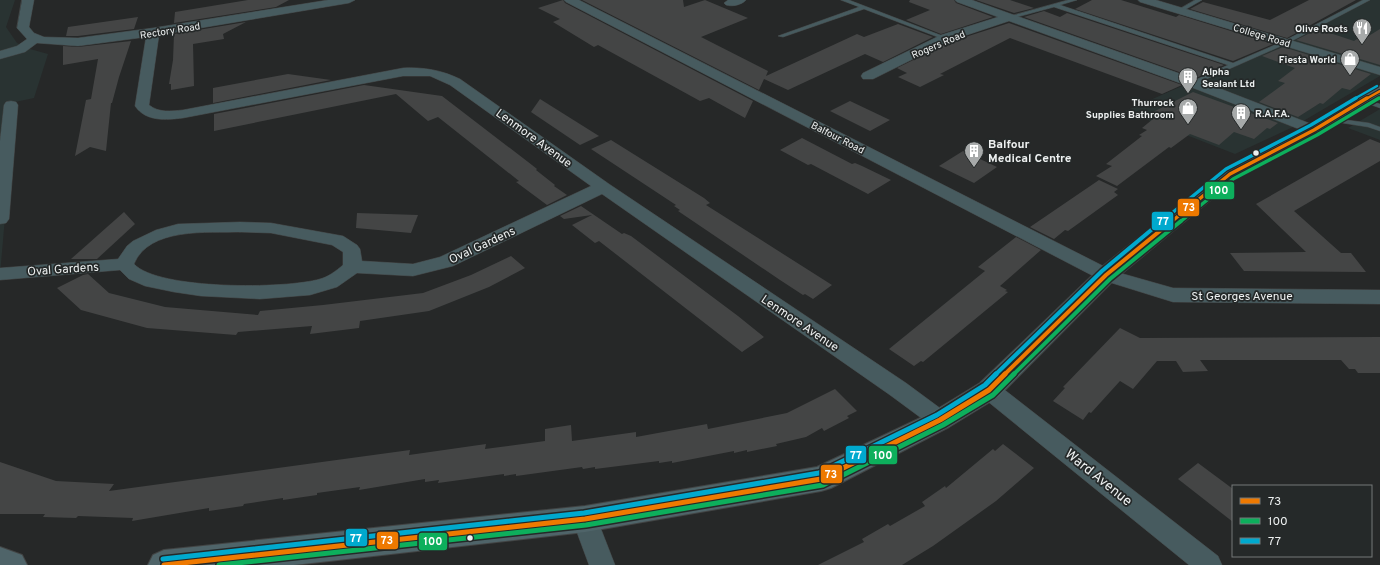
<svg xmlns="http://www.w3.org/2000/svg" width="1380" height="565" font-family="Overpass,sans-serif">
<style>
.built{fill:#293332}
.building{fill:#444545}
.lines{fill:none;stroke-linecap:round;stroke-linejoin:round}
.lane-casing{stroke:#424444;stroke-width:1}
.street-casing{stroke:#424444;stroke-width:1}
.primary-casing{stroke:#424444;stroke-width:2}
.lane{fill:#475b5f;fill-rule:evenodd}
.street{fill:#475b5f;fill-rule:evenodd}
.primary{fill:#4f6469;fill-rule:evenodd}
.bus-1-far3-casing{stroke:#252929;stroke-width:4.5}
.bus-1-far2-casing{stroke:#252929;stroke-width:6}
.bus-1-far1-casing{stroke:#252929;stroke-width:7}
.bus-1-casing{stroke:#252929;stroke-width:8}
.bus-2-far3-casing{stroke:#252929;stroke-width:4.5}
.bus-2-far2-casing{stroke:#252929;stroke-width:6}
.bus-2-far1-casing{stroke:#252929;stroke-width:7}
.bus-2-casing{stroke:#252929;stroke-width:8}
.bus-3-far3-casing{stroke:#252929;stroke-width:4.5}
.bus-3-far2-casing{stroke:#252929;stroke-width:6}
.bus-3-far1-casing{stroke:#252929;stroke-width:7}
.bus-3-casing{stroke:#252929;stroke-width:8}
.bus-1-far3{stroke:#ee7900;stroke-width:2.5}
.bus-1-far2{stroke:#ee7900;stroke-width:3.5}
.bus-1-far1{stroke:#ee7900;stroke-width:4}
.bus-1{stroke:#ee7900;stroke-width:5}
.bus-2-far3{stroke:#0daf5c;stroke-width:2.5}
.bus-2-far2{stroke:#0daf5c;stroke-width:3.5}
.bus-2-far1{stroke:#0daf5c;stroke-width:4}
.bus-2{stroke:#0daf5c;stroke-width:5}
.bus-3-far3{stroke:#00a9ce;stroke-width:2.5}
.bus-3-far2{stroke:#00a9ce;stroke-width:3.5}
.bus-3-far1{stroke:#00a9ce;stroke-width:4}
.bus-3{stroke:#00a9ce;stroke-width:5}
.bus-dot{fill:#edf0f0;stroke:#252929;stroke-width:1.5}
.labels{text-anchor:middle;stroke-width:3.5;stroke-linejoin:round;paint-order:stroke}
.far-poi-label{font-size:10px;font-weight:bold;fill:#edf0f0;stroke:#252929;text-anchor:end}
.far-street-label{font-size:10px;fill:#edf0f0;stroke:#252929}
.street-label{font-size:12px;fill:#edf0f0;stroke:#252929}
.poi-label{font-size:12px;font-weight:bold;fill:#edf0f0;stroke:#252929;text-anchor:start}
.near-street-label{font-size:14px;fill:#edf0f0;stroke:#252929}
.line-badge{stroke:#252929;stroke-width:1.5}
.badge-label{font-size:11px;text-anchor:middle;font-weight:bold;fill:#fff}
</style>
<rect width="100%" height="100%" fill="#262828"/>
<g class="built">
<polygon points="0,0 15,0 6,27 17,43 30,49 48,54 34,98 15,102 0,275"/>
<polygon points="1361,0 1380,0 1380,76 1293,127 1235,154 1125,111 1290,39"/>
<polygon points="1380,109 1380,140 1348,128"/>
</g>
<g class="building">
<polygon points="248,0 289,0 276,7 174,23 175,12"/>
<polygon points="563,0 565,3 753,101 745,118 709,98 700,101 598,45 594,47 553,22 560,19 538,8"/>
<polygon points="582,0 683,0 684,7 705,0 748,18 701,37 768,71 766,76 857,34 864,37 898,24 933,37 883,62 865,54 788,90 764,79 759,90"/>
<polygon points="910,0 954,0 956,3 993,17 941,34 906,20 930,10 909,2"/>
<polygon points="976,0 1010,0 1034,8 1014,13"/>
<polygon points="1092,0 1121,0 1176,17 1179,15 1273,44 1233,61 1075,9"/>
<polygon points="1309,0 1356,0 1287,38 1190,9 1203,2 1270,20"/>
<polygon points="1044,11 1060,17 1067,13 1224,65 1196,78 1024,17"/>
<polygon points="138,17 134,29 78,36 66,36 68,27"/>
<polygon points="246,22 223,34 224,39 193,44 194,86 171,90 171,84 169,84 173,60 174,34"/>
<polygon points="1009,23 1182,85 1162,94 1010,38 940,74 944,75 920,87 898,77 907,73 897,68 950,42"/>
<polygon points="1318,29 1354,41 1357,39 1362,40 1380,29 1380,65 1296,40"/>
<polygon points="131,41 119,77 112,103 111,103 106,151 90,147 75,156 86,100 91,99 98,59 63,65 63,46 78,47"/>
<polygon points="1283,47 1371,74 1350,90 1342,88 1323,104 1320,103 1298,117 1259,102 1285,83 1278,81 1295,68 1262,56"/>
<polygon points="288,74 331,80 213,103 213,88"/>
<polygon points="364,85 442,96 532,165 537,169 536,170 555,185 554,186 567,195 547,205 516,182 519,181 438,117 428,121 396,94 214,131 214,114"/>
<polygon points="1193,92 1278,123 1270,129 1267,128 1254,139 1234,132 1219,145 1190,134 1171,148 1169,147 1117,186 1096,176 1112,166 1106,164 1142,136 1139,135 1147,130 1142,128 1153,119 1145,116"/>
<polygon points="540,99 599,136 580,145 531,112"/>
<polygon points="850,101 890,120 870,131 830,111"/>
<polygon points="802,138 852,164 855,163 862,166 891,180 868,194 811,164 808,165 780,150"/>
<polygon points="1370,139 1380,143 1380,161 1294,211 1341,253 1351,253 1366,272 1244,271 1230,253 1306,252 1256,204"/>
<polygon points="611,140 704,198 710,203 706,205 832,285 813,299 805,294 803,295 780,280 678,211 680,210 674,206 676,205 591,149"/>
<polygon points="963,151 997,167 974,183 939,166"/>
<polygon points="1099,180 1118,189 1114,192 1118,195 1068,231 1065,230 1054,239 1030,227"/>
<polygon points="581,206 622,234 624,233 631,236 738,316 764,337 742,352 599,241 595,243 572,225 592,215 564,219 560,216"/>
<polygon points="124,212 135,224 97,259 71,259"/>
<polygon points="357,213 418,215 411,233 356,228"/>
<polygon points="1016,237 1041,250 1000,286 1007,290 1005,291 1008,292 923,362 921,361 914,366 889,349 985,271 978,267"/>
<polygon points="511,256 525,268 489,287 429,311 360,321 359,328 310,334 312,326 238,332 236,335 147,328 81,310 57,288 83,275 88,274 109,293 165,307 258,315 260,311 323,305 423,293 471,275"/>
<polygon points="1120,328 1140,338 1380,337 1380,373 1358,373 1355,369 1349,369 1341,360 1200,360 1208,371 1183,372 1176,361 1157,361 1133,389 1120,381 1091,413 1089,412 1083,420 1053,401 1065,388 1063,387"/>
<polygon points="835,389 857,411 847,416 849,418 824,431 822,428 806,437 776,444 777,446 747,452 747,450 734,453 734,451 672,463 672,461 659,463 659,461 595,469 595,467 583,469 582,467 516,476 516,474 504,476 504,474 438,483 439,480 425,482 425,479 359,490 360,487 317,493 317,495 283,500 283,498 244,504 243,506 209,511 209,508 132,521 133,518 78,516 76,518 43,517 45,514 0,514 0,462 56,481 114,484 109,491 410,450 409,455 486,444 485,449 545,441 545,429 571,425 572,441 636,432 636,437 707,424 708,429 787,413"/>
<polygon points="1003,444 1034,468 996,501 933,546 902,565 818,565 864,542 862,539 888,524 890,526 925,506 922,502 945,486 946,488 993,449 995,451"/>
<polygon points="1198,463 1233,489 1233,522 1178,479"/>
</g>
<g class="lines">
<g class="lane-casing">
<g id="lane">
<polygon points="841,0 849,0 948,38 943,39 864,9 783,37 778,36 859,7"/>
<polygon points="1068,0 1077,0 1060,5 1233,63 1284,41 1363,0 1370,0 1288,43 1193,85 1191,84 1191,82 1228,65 1054,7 1010,19 1007,17"/>
<polygon points="1195,0 1202,0 1181,12 1176,11"/>
<polygon points="1365,99 1380,104 1380,108 1363,102 1362,101"/>
<polygon points="1332,118 1369,123 1380,127 1380,131 1368,127 1330,121 1329,120"/>
</g>
</g>
<g class="street-casing">
<g id="street">
<path d="M22 0H34L29 27 34 33 44 37 78 38 153 28 328 0H355L349 3 159 35 149 105C159 113 171 111 183 110L403 68C424 67 441 70 460 79L609 184 906 383 948 414 951 420 948 426 940 429 932 426 890 395 602 194 453 266 413 276 357 273 337 287 310 295 260 299 201 296 174 292 145 286 129 279 120 270 0 280V268L118 259 127 246 133 241 156 230 178 224 240 222 271 223 343 236 357 245 360 249 362 261 413 264 440 257 591 186 450 85 430 76H403L183 118C166 120 146 122 135 106L146 37 78 46 37 43 25 52 0 59V51L17 46 27 39 17 28ZM240 232 271 233 332 245 343 252V265C336 271 328 277 320 279 286 289 158 290 134 264 149 227 208 233 240 232Z"/>
<polygon points="564,0 579,0 1113,271 1173,288 1380,290 1380,304 1173,302 1099,279 566,2"/>
<path d="M746 0C742 5 732 7 726 5L724 3 728 0Z"/>
<polygon points="955,0 972,0 1014,15 1198,80 1319,127 1321,130 1319,133 1314,134 1309,133 1188,86 1009,21 949,41 873,79 863,79 861,76 863,73 941,35 998,17 957,2"/>
<polygon points="1138,0 1156,0 1380,67 1380,75 1140,2"/>
<polygon points="11,101 16,102 18,105 9,219 6,223 0,224 0,141 4,105 6,102"/>
<polygon points="989,382 997,384 1218,556 1222,565 1189,565 981,396 978,390 981,384"/>
<polygon points="585,508 594,511 615,565 589,565 572,519 576,511"/>
</g>
</g>
<g class="primary-casing">
<g id="primary">
<polygon points="1380,86 1380,98 1320,134 1237,178 1114,280 998,397 949,427 831,488 821,491 585,532 294,565 148,565 153,555 164,550 585,506 817,467 931,413 980,383 1098,270 1223,170 1308,126 1374,88"/>
<polygon points="0,547 22,555 27,565 0,565"/>
</g>
</g>
<use href="#lane" class="lane"/>
<use href="#street" class="street"/>
<use href="#primary" class="primary"/>
<g class="bus-1-far3-casing">
<polyline id="bus-1-far3" points="1366,99 1380,91"/>
</g>
<g class="bus-1-far2-casing">
<polyline id="bus-1-far2" points="1171,222 1230,174 1314,130 1367,98"/>
</g>
<g class="bus-1-far1-casing">
<polyline id="bus-1-far1" points="1004,375 1106,275 1172,221"/>
</g>
<g class="bus-1-casing">
<polyline id="bus-1" points="164,565 585,519 821,479 940,420 989,390 1005,374"/>
</g>
<g class="bus-2-far3-casing">
<polyline id="bus-2-far3" points="1378,99 1380,98"/>
</g>
<g class="bus-2-far2-casing">
<polyline id="bus-2-far2" points="1180,222 1233,179 1317,135 1379,98"/>
</g>
<g class="bus-2-far1-casing">
<polyline id="bus-2-far1" points="1013,375 1110,279 1181,221"/>
</g>
<g class="bus-2-casing">
<polyline id="bus-2" points="219,565 586,525 823,485 943,425 993,395 1014,374"/>
</g>
<g class="bus-3-far3-casing">
<polyline id="bus-3-far3" points="1354,99 1377,86"/>
</g>
<g class="bus-3-far2-casing">
<polyline id="bus-3-far2" points="1161,222 1226,169 1311,125 1356,98"/>
</g>
<g class="bus-3-far1-casing">
<polyline id="bus-3-far1" points="995,375 1102,271 1162,221"/>
</g>
<g class="bus-3-casing">
<polyline id="bus-3" points="163,559 584,513 819,473 937,415 985,385 996,374"/>
</g>
<use href="#bus-1-far3" class="bus-1-far3"/>
<use href="#bus-1-far2" class="bus-1-far2"/>
<use href="#bus-1-far1" class="bus-1-far1"/>
<use href="#bus-1" class="bus-1"/>
<use href="#bus-2-far3" class="bus-2-far3"/>
<use href="#bus-2-far2" class="bus-2-far2"/>
<use href="#bus-2-far1" class="bus-2-far1"/>
<use href="#bus-2" class="bus-2"/>
<use href="#bus-3-far3" class="bus-3-far3"/>
<use href="#bus-3-far2" class="bus-3-far2"/>
<use href="#bus-3-far1" class="bus-3-far1"/>
<use href="#bus-3" class="bus-3"/>
</g>
<defs>
<g id="restaurant-pin" transform="scale(1)"><path d="M0 17L-7.5 6A9.5 9.5 0 1 1 7.5 6Z" fill="#a7aaaa" stroke="#252929"/><path d="M-5-6h1v4h1v-4h1v4h1v-4h1v5L-1.5 .5V6h-2V.5L-5-1ZM5-6V6H3V1.5H1.5Q1.5-4 5-6Z" fill="#fff"/></g>
<g id="shop-pin" transform="scale(1)"><path d="M0 17L-7.5 6A9.5 9.5 0 1 1 7.5 6Z" fill="#a7aaaa" stroke="#252929"/><path d="M-5-2.5h2.3a2.7 3.5 0 0 1 5.4 0H5L5.5 6h-11ZM-1.5-2.5h3a1.5 2.3 0 0 0-3 0Z" fill="#fff"/></g>
<g id="building-pin" transform="scale(1)"><path d="M0 17L-7.5 6A9.5 9.5 0 1 1 7.5 6Z" fill="#a7aaaa" stroke="#252929"/><path d="M-4-6H4V6H1V3H-1V6H-4ZM-2.5-4.3h1.7v1.8h-1.7ZM.8-4.3h1.7v1.8H.8ZM-2.5-1h1.7V.8h-1.7ZM.8-1h1.7V.8H.8Z" fill="#fff"/></g>
</defs>
<g fill-rule="evenodd">
<use href="#restaurant-pin" x="1362" y="28"/>
<use href="#shop-pin" x="1350" y="59"/>
<use href="#building-pin" x="1188" y="77"/>
<use href="#shop-pin" x="1188" y="108"/>
<use href="#building-pin" x="1241" y="113"/>
<use href="#building-pin" x="974" y="151"/>
</g>
<g class="bus-dot">
<circle cx="1256" cy="153" r="3.5"/>
<circle cx="470" cy="538" r="3.5"/>
</g>
<g class="labels">
<g class="far-poi-label">
<text x="1348" y="32">Olive Roots</text>
<text x="1336" y="63">Fiesta World</text>
<text x="1202" y="75" text-anchor="start">Alpha<tspan x="1202" dy="12">Sealant Ltd</tspan></text>
<text x="1174" y="106">Thurrock<tspan x="1174" dy="12">Supplies Bathroom</tspan></text>
<text x="1255" y="117" text-anchor="start">R.A.F.A.</text>
</g>
<g class="far-street-label">
<text transform="translate(170 30) rotate(-9)" y="4">Rectory Road</text>
<text transform="translate(1262 35) rotate(17)" y="4">College Road</text>
<text transform="translate(938 44) rotate(-23)" y="4">Rogers Road</text>
<text transform="translate(838 137) rotate(27)" y="4">Balfour Road</text>
</g>
<g class="street-label">
<text transform="translate(534 138) rotate(36)" y="4">Lenmore Avenue</text>
<text transform="translate(482 245) rotate(-25)" y="4">Oval Gardens</text>
<text transform="translate(63 269) rotate(-4)" y="4">Oval Gardens</text>
<text x="1242" y="300">St Georges Avenue</text>
<text transform="translate(800 323) rotate(34)" y="4">Lenmore Avenue</text>
</g>
<g class="poi-label">
<text x="988" y="148">Balfour<tspan x="988" dy="14">Medical Centre</tspan></text>
</g>
<g class="near-street-label">
<text transform="translate(1099 477) rotate(39)" y="5">Ward Avenue</text>
</g>
</g>
<g class="line-badge">
<rect x="1204" y="181" width="31" height="19" rx="4" fill="#0daf5c"/>
<rect x="1177" y="198" width="23" height="19" rx="4" fill="#ee7900"/>
<rect x="1151" y="211" width="23" height="20" rx="4" fill="#00a9ce"/>
<rect x="845" y="445" width="22" height="19" rx="4" fill="#00a9ce"/>
<rect x="868" y="445" width="30" height="20" rx="4" fill="#0daf5c"/>
<rect x="820" y="464" width="23" height="20" rx="4" fill="#ee7900"/>
<rect x="345" y="528" width="23" height="19" rx="4" fill="#00a9ce"/>
<rect x="376" y="531" width="23" height="19" rx="4" fill="#ee7900"/>
<rect x="418" y="532" width="30" height="19" rx="4" fill="#0daf5c"/>
</g>
<g class="badge-label">
<text x="1219" y="194">100</text>
<text x="1189" y="211">73</text>
<text x="1163" y="225">77</text>
<text x="856" y="459">77</text>
<text x="883" y="459">100</text>
<text x="831" y="478">73</text>
<text x="356" y="542">77</text>
<text x="387" y="544">73</text>
<text x="433" y="545">100</text>
</g>
<rect x="1232" y="485" width="140" height="72" fill="#252929" stroke="#757979"/>
<rect x="1240" y="498" width="20" height="6" fill="#ee7900" stroke="#757979"/>
<text x="1268" y="505" font-size="12" fill="#edf0f0">73</text>
<rect x="1240" y="518" width="20" height="6" fill="#0daf5c" stroke="#757979"/>
<text x="1268" y="525" font-size="12" fill="#edf0f0">100</text>
<rect x="1240" y="538" width="20" height="6" fill="#00a9ce" stroke="#757979"/>
<text x="1268" y="545" font-size="12" fill="#edf0f0">77</text>
</svg>
